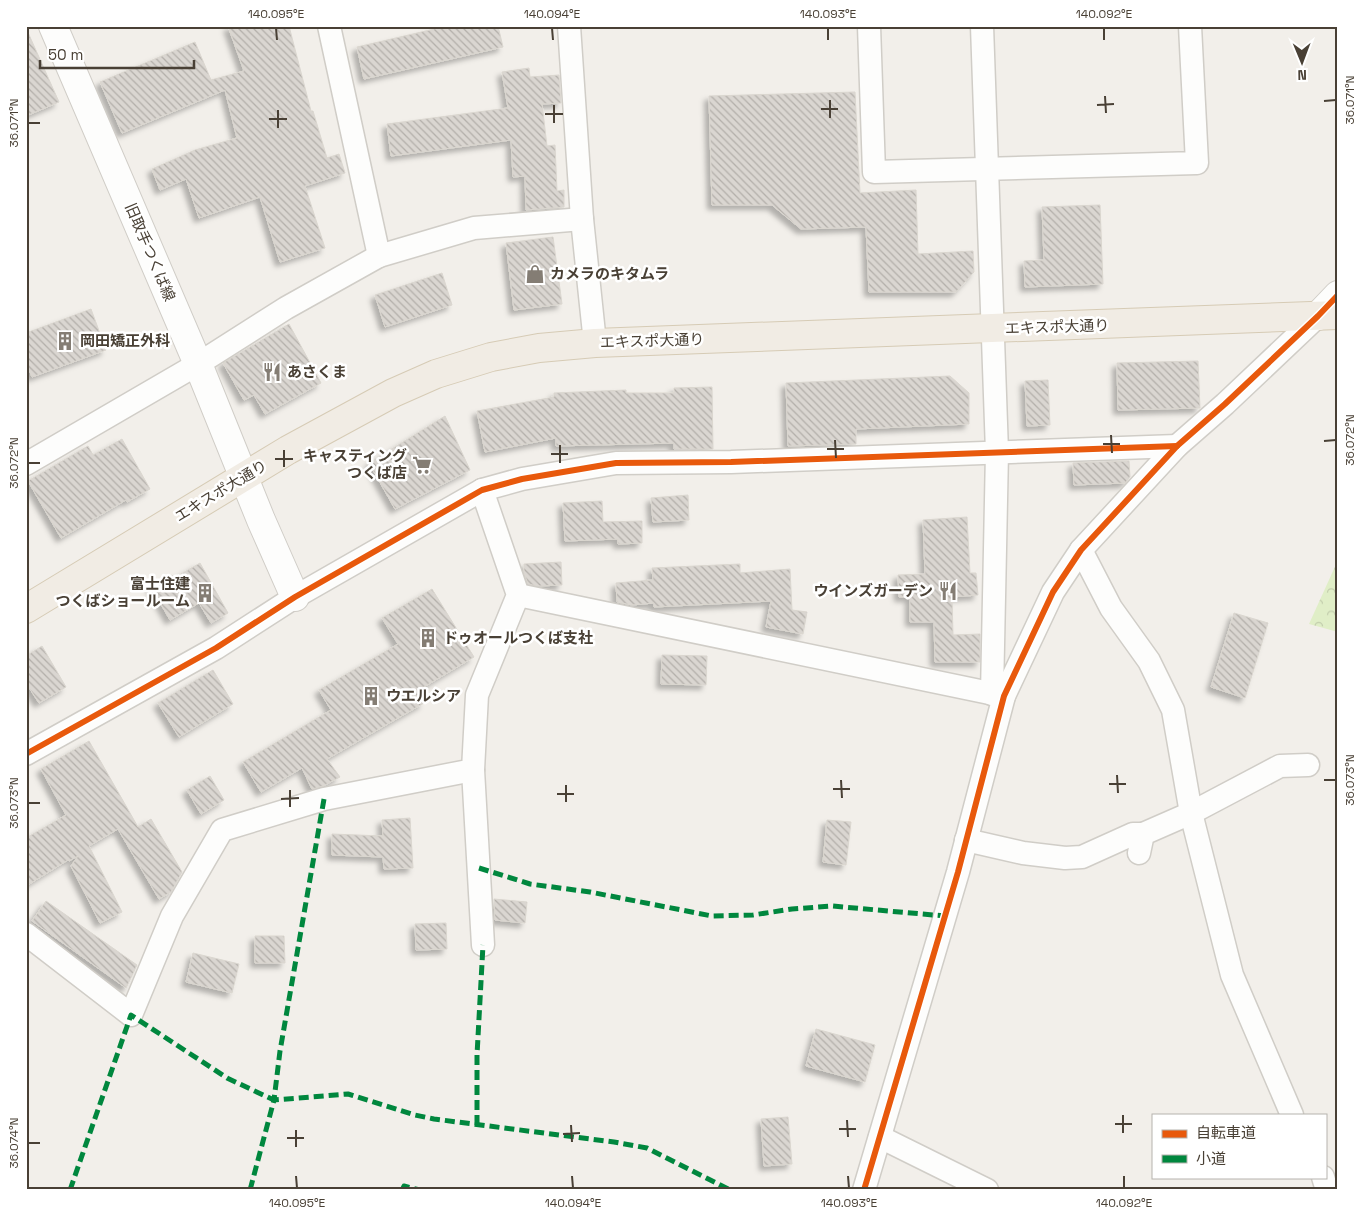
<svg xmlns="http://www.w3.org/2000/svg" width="1364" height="1216" font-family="'Space Grotesk','Noto Sans JP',sans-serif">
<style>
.forest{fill:url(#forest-crowns)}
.building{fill:url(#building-back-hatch);stroke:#dad6cf;filter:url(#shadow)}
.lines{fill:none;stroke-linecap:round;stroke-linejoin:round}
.minor-casing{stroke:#d0cdc7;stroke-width:25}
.tertiary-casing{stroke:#d0cdc7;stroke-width:30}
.primary-casing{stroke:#d6cbb5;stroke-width:30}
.minor{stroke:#fdfdfc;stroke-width:22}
.tertiary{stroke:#fdfdfc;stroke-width:28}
.primary{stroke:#f1ece4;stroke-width:28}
.quiet{stroke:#00873e;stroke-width:5;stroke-dasharray:10 5;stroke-linecap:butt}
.cycleway-casing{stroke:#fff;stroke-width:9}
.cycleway{stroke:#e8590c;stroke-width:6}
.ticks{fill:none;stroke:#494035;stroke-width:2}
.labels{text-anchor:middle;stroke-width:5;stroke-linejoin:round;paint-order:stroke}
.street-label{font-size:15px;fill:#494035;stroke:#fff}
.poi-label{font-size:15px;font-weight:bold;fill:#494035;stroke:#fff;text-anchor:start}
.neatline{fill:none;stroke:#494035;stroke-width:2}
.ticks-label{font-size:12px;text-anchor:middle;fill:#494035}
</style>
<defs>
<pattern id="forest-crowns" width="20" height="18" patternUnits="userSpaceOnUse" patternTransform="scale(1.25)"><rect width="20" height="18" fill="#e0eec7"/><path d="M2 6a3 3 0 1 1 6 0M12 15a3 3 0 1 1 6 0" fill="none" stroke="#c2cdac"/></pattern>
<pattern id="building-back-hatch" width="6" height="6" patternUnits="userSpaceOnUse" patternTransform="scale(1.25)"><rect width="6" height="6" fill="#dad6d1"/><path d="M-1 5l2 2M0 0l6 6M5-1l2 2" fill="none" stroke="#b3afaa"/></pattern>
<filter id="shadow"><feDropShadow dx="-4.5" dy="4.5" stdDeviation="2.5" flood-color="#0004"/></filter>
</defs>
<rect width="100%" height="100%" fill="#f2efea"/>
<polygon class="forest" points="1338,560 1338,632 1309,624"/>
<g class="building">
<polygon points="228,26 289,26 311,111 313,111 327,158 339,154 345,173 305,186 325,248 280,262 260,197 199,218 186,179 160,190 152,169 195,150 237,138 225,90 122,133 100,82 195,42 211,80 244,71"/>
<polygon points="447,26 498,26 503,47 364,79 357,47"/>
<polygon points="26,28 59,102 26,116"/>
<polygon points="529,68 530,77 559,75 561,103 542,104 547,146 555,145 557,191 564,190 564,207 526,210 525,176 513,177 511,140 391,156 387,124 508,108 502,72"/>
<polygon points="855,92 860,193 916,190 918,254 973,251 974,272 956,292 869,292 866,227 801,229 772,205 712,205 709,96"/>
<polygon points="1100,205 1103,284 1025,287 1024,261 1044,260 1042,207"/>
<polygon points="553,237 562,304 514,310 506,243"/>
<polygon points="442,273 452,305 385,327 375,295"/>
<polygon points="91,309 106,350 32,377 26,363 26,333"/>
<polygon points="289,324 321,383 265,414 254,395 244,400 223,363"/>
<polygon points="1198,361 1200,408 1118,410 1117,363"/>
<polygon points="950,376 969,393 969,424 856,429 856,444 788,446 786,383"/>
<polygon points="1048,380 1050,425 1027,426 1025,381"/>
<polygon points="712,387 713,449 674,449 674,443 556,446 556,438 485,452 477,411 554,397 554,393 626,390 626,393 674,393 674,388"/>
<polygon points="445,416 470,470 395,509 369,463"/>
<polygon points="122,439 150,489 127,502 126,500 61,538 28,481 88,446 93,455"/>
<polygon points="1129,461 1130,477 1125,483 1074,485 1073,463"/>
<polygon points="688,495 689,520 653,522 651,498"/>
<polygon points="602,501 603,522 642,521 642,543 618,544 618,539 565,541 563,503"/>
<polygon points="967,517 970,573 976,573 978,595 952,597 953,635 980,634 980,662 935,662 934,622 910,622 910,597 899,597 898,575 925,574 923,520"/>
<polygon points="561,562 562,585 538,586 528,584 524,573 524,564"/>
<polygon points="200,563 228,613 211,623 199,603 170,620 151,587 172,575 174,578"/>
<polygon points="740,564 740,573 790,569 792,610 807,612 803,634 766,627 771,601 654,607 654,603 632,605 617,602 616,583 653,580 652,568"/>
<polygon points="432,589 474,657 417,691 424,703 327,759 340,777 323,786 312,789 302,768 261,792 243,762 331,710 319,690 398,644 382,618"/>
<polygon points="1234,613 1268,623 1245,698 1211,687"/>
<polygon points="42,646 66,687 39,703 26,683 26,656"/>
<polygon points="662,655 707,656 706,685 661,684"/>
<polygon points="213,670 233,704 179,737 158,703"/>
<polygon points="89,741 138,827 151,819 182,872 171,892 159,899 118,829 89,846 122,912 100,923 71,866 78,856 69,861 68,860 26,886 26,838 66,815 41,769"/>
<polygon points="210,776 224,800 201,814 187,790"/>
<polygon points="410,818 413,868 384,869 383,857 332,855 332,834 383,836 382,820"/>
<polygon points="827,820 851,822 846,865 823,862"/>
<polygon points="494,899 527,902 525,923 495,920"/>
<polygon points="46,901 137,965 126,988 32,921"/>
<polygon points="446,923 447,949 416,950 415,924"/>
<polygon points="255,936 284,936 285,963 255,963"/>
<polygon points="193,953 239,964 232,993 186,982"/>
<polygon points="816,1029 875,1045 865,1082 806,1066"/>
<polygon points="788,1117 792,1164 764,1166 761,1119"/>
</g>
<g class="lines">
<g class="minor-casing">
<g id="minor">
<polyline points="329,26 379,256"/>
<polyline points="569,26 582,219 595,343"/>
<polyline points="869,26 874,172 1197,163 1190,26"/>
<polyline points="982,26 997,452 992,694"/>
<polyline points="26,464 198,364 286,308 379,256 474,228 582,219"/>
<polyline points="1081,550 1111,608 1149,661 1173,710 1191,813 1232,975 1292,1115"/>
<polyline points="518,595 1004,696"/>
<polyline points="26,754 216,648 295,597 482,490 522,479 616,463 731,462 1177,446"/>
<polyline points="473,770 483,945"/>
<polyline points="966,840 1023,853 1065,858 1082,857 1133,834 1143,834"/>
<polyline points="1139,853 1143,834 1191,813 1280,766 1308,765"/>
<polyline points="26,934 131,1015 172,916 222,830 324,799 473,770 477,695 518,595 482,490"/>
<polyline points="880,1137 987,1190"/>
<polyline points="1323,1177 1327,1190"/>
<polyline points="864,1190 958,872 1004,696 1053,592 1081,550 1177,446 1225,404 1318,316"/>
</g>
</g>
<g class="tertiary-casing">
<g id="tertiary">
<polyline points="53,26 198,364 261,520 295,597"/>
<polyline points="1318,316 1338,295"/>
</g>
</g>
<g class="primary-casing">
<polyline id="primary" points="26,609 288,450 393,393 436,374 491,357 539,348 595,343 1338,315"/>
</g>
<use href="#minor" class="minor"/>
<use href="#tertiary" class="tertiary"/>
<use href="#primary" class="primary"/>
<g class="quiet">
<polyline points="324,799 280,1051 274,1100 348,1094 415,1115 434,1119 614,1142 647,1148 730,1190"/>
<polyline points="479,868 530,884 590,892 712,916 753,915 792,909 832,906 945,916"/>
<polyline points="477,1125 477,1055 483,945"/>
<polyline points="70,1190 131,1015 227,1078 274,1100 250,1190"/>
<polyline points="402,1190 404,1186 420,1190"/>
</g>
<g class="cycleway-casing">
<g id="cycleway">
<polyline points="26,754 216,648 295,597 482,490 522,479 616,463 731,462 1177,446"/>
<polyline points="864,1190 958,872 1004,696 1053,592 1081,550 1177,446 1225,404 1318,316 1338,295"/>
</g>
</g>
<use href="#cycleway" class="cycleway"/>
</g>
<path class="ticks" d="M276 28 277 40M552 28 553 40M828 28V40M1104 28V40M1105 96 1106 113M830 100V118M1324 101 1336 100M554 105V123M1097 105 1114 104M821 109H838M278 110V128M545 114H563M269 119H287M28 123H40M1111 435 1112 453M835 440 836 458M1324 441 1336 440M1103 444H1120M560 445V463M827 449H844M284 450V467M551 454H568M275 459H293M28 463H40M1117 775 1118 793M841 780 842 798M1324 780H1336M1109 784H1126M566 785V802M833 789H850M290 790V807M557 794H574M281 799 299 798M28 803H40M1123 1115V1133M847 1120 848 1137M1115 1124H1132M571 1125 572 1142M839 1129H856M296 1130V1147M563 1134 580 1133M287 1138H304M28 1143H40M296 1176 297 1188M572 1176 573 1188M848 1176 849 1188M1124 1176V1188"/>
<defs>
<g id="shop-bare" transform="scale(1.5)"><path d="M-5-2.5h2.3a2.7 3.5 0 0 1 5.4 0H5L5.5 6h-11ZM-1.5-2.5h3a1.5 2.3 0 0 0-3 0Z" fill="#847d74" stroke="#fff" stroke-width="2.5" paint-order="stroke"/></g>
<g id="building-bare" transform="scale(1.5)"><path d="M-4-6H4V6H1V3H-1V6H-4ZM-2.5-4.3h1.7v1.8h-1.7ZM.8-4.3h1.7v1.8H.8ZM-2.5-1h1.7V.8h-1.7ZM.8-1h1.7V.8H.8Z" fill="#847d74" stroke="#fff" stroke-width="2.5" paint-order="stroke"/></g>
<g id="restaurant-bare" transform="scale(1.5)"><path d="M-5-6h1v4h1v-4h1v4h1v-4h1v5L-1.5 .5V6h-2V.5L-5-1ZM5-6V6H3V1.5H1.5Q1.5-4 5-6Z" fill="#847d74" stroke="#fff" stroke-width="2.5" paint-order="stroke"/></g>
<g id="supermarket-bare" transform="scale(1.5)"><path d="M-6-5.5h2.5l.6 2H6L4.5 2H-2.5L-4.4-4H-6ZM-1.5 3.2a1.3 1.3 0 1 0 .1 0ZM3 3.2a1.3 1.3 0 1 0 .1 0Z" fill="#847d74" stroke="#fff" stroke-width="2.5" paint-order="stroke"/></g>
</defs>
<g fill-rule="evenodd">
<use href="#shop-bare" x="535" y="274"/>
<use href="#building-bare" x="65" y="341"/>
<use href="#restaurant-bare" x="272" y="372"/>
<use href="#supermarket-bare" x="422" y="465"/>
<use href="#restaurant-bare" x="948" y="591"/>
<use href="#building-bare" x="205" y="593"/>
<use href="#building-bare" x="428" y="638"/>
<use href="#building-bare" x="371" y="696"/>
</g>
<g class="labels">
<g class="street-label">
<text transform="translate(150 252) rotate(67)" y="5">旧取手つくば線</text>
<text transform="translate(1057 327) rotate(-2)" y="5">エキスポ大通り</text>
<text transform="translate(652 341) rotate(-2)" y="5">エキスポ大通り</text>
<text transform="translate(221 491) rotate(-31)" y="5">エキスポ大通り</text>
</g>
<g class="poi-label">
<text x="550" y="279">カメラのキタムラ</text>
<text x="80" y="346">岡田矯正外科</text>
<text x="287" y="377">あさくま</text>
<text x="407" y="461" text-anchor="end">キャスティング<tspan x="407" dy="17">つくば店</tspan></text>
<text x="190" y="589" text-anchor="end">富士住建<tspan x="190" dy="17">つくばショールーム</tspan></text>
<text x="933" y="596" text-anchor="end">ウインズガーデン</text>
<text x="443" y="643">ドゥオールつくば支社</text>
<text x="386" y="701">ウエルシア</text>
</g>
</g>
<rect width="1364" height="1216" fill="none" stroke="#ffffff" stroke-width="55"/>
<rect x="1152" y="1114" width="175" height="65" fill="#ffffff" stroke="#b6b3ae"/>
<rect x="1162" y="1130" width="25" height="8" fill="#e8590c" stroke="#b6b3ae"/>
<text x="1196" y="1138" font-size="15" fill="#494035">自転車道</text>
<rect x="1162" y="1155" width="25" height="8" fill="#00873e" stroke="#b6b3ae"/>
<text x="1196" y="1164" font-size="15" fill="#494035">小道</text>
<g transform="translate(1302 62) rotate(179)" stroke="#ffffff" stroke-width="4" paint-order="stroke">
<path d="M0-4L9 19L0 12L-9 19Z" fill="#494035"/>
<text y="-8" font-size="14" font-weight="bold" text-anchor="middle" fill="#494035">N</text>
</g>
<path d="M40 60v8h154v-8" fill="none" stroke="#494035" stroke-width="2.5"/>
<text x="48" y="60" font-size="15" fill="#494035" stroke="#ffffff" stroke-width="4" paint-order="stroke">50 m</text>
<rect x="28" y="28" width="1308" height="1160" class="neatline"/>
<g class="ticks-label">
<text x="276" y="18">140.095°E</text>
<text x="552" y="18">140.094°E</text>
<text x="828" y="18">140.093°E</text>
<text x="1104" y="18">140.092°E</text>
<text transform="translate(1350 100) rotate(-90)" y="4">36.071°N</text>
<text transform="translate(14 123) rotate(-90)" y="4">36.071°N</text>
<text transform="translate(1350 440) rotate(-90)" y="4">36.072°N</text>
<text transform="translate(14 463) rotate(-90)" y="4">36.072°N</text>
<text transform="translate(1350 780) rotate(-90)" y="4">36.073°N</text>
<text transform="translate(14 803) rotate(-90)" y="4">36.073°N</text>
<text transform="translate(14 1143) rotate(-90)" y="4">36.074°N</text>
<text x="297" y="1207">140.095°E</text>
<text x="573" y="1207">140.094°E</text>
<text x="849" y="1207">140.093°E</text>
<text x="1124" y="1207">140.092°E</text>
</g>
</svg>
